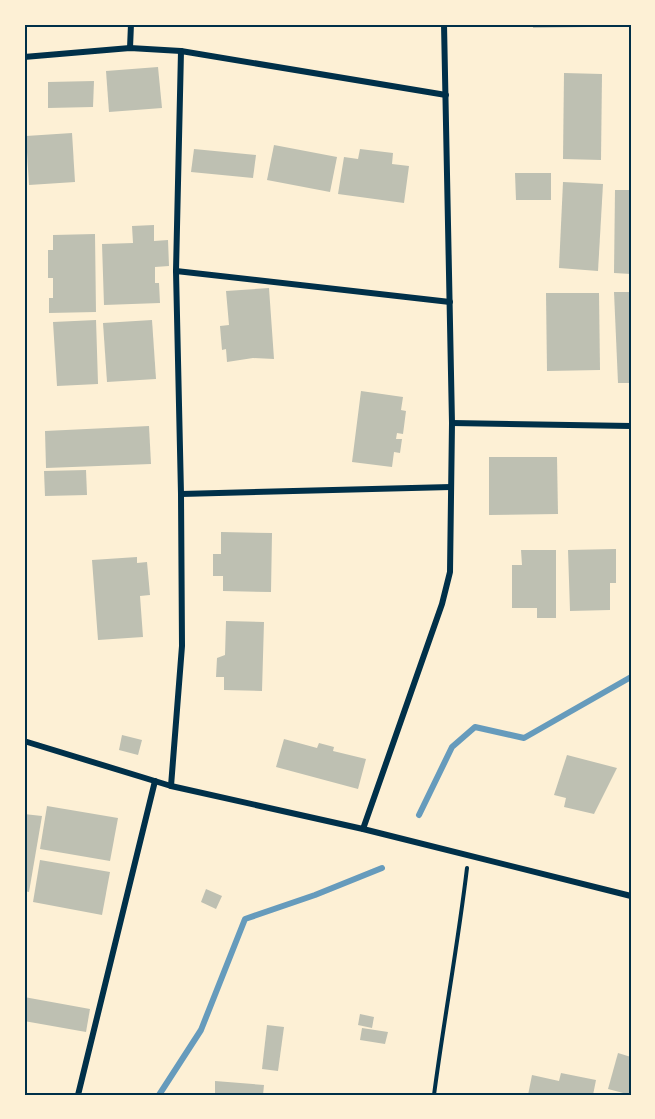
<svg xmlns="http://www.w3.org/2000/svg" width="655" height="1119" font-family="Lato,sans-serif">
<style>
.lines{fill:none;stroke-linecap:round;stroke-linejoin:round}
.stream{stroke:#669bbc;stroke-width:6}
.building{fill:#bec0b2}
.path{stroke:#003049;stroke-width:4}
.minor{stroke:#003049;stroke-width:6}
.neatline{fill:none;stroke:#003049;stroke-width:2}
</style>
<rect width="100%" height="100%" fill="#fdf0d5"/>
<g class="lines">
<g class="stream">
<polyline points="419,815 452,747 475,727 524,738 631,677"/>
<polyline points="159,1095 201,1030 245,919 315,895 382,868"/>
</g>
</g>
<g class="building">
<polygon points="296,24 334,24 334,27 296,26"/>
<polygon points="533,24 588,24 588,27 533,28"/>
<polygon points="158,67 162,108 109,112 106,71"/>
<polygon points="564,73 602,74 601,160 563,159"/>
<polygon points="94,81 93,107 48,108 48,82"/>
<polygon points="72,133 75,182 29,185 26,136"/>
<polygon points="274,145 337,157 330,192 267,180"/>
<polygon points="194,149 256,155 253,178 191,172"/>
<polygon points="360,149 393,153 392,164 409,166 404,203 338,194 344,157 358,159"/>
<polygon points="515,173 551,173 551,200 516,200"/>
<polygon points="563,182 603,184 598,271 559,268"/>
<polygon points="615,190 631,190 631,274 614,273"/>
<polygon points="154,225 154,241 168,240 169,266 155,267 155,283 159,283 160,303 104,305 102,244 133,243 132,226"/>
<polygon points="95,234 96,312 49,313 49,298 53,298 53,278 48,278 48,250 53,250 53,235"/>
<polygon points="269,288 274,359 253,358 227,362 226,349 222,350 220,326 229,325 226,291"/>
<polygon points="614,292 631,292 631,383 618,383"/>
<polygon points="546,293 599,293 600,370 547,371"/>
<polygon points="96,320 98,384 57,386 53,322"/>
<polygon points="152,320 156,379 107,382 103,323"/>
<polygon points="361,391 403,397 401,410 406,411 403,434 397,433 396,439 402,439 400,453 394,452 392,467 352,462"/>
<polygon points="149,426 151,464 46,468 45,431"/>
<polygon points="489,457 557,457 558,514 489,515"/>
<polygon points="86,470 87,495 45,496 44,471"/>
<polygon points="221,532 272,533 271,592 223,591 223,576 213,576 213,554 221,554"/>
<polygon points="616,549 616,583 610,583 610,610 570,611 568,550"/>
<polygon points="521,550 556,550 556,618 537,618 537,608 512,608 512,565 522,565"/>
<polygon points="137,557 137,563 147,562 150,595 140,596 143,637 98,640 92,560"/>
<polygon points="226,621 264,622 262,691 224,690 224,677 216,677 217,658 225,655"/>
<polygon points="122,735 142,740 138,755 119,750"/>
<polygon points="284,739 317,748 319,743 334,747 333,751 366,759 358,789 276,767"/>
<polygon points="567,755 617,768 594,814 564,807 566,798 554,795"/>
<polygon points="47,806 118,818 110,861 40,849"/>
<polygon points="24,814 42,816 29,892 24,891"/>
<polygon points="40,860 110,872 102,915 33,902"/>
<polygon points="206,889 222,896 216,909 201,902"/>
<polygon points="24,997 90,1009 86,1032 24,1021"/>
<polygon points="360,1014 374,1017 372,1028 358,1025"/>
<polygon points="267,1025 284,1027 278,1071 262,1069"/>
<polygon points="362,1028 388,1032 385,1044 360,1040"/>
<polygon points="618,1053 631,1057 631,1095 608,1089"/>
<polygon points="561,1073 596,1080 593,1095 528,1095 532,1075 559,1081"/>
<polygon points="215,1081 264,1085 263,1095 215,1095"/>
</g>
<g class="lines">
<path class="path" d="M434 1095C444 1019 458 944 467 868"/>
<g class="minor">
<polyline points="130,48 131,24"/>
<polyline points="24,57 130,48 181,51 446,95"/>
<polyline points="176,271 450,302"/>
<polyline points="452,423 631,426"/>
<polyline points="181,494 451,487"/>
<polyline points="24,741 171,786 363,829 631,896"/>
<polyline points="171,786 182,646 181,494 176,271 181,51"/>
<polyline points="363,829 442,604 450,572 452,423 444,24"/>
<polyline points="78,1095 155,781"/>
</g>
</g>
<rect width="655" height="1119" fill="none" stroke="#fdf0d5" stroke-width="51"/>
<rect x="26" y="26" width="604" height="1068" class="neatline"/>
</svg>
